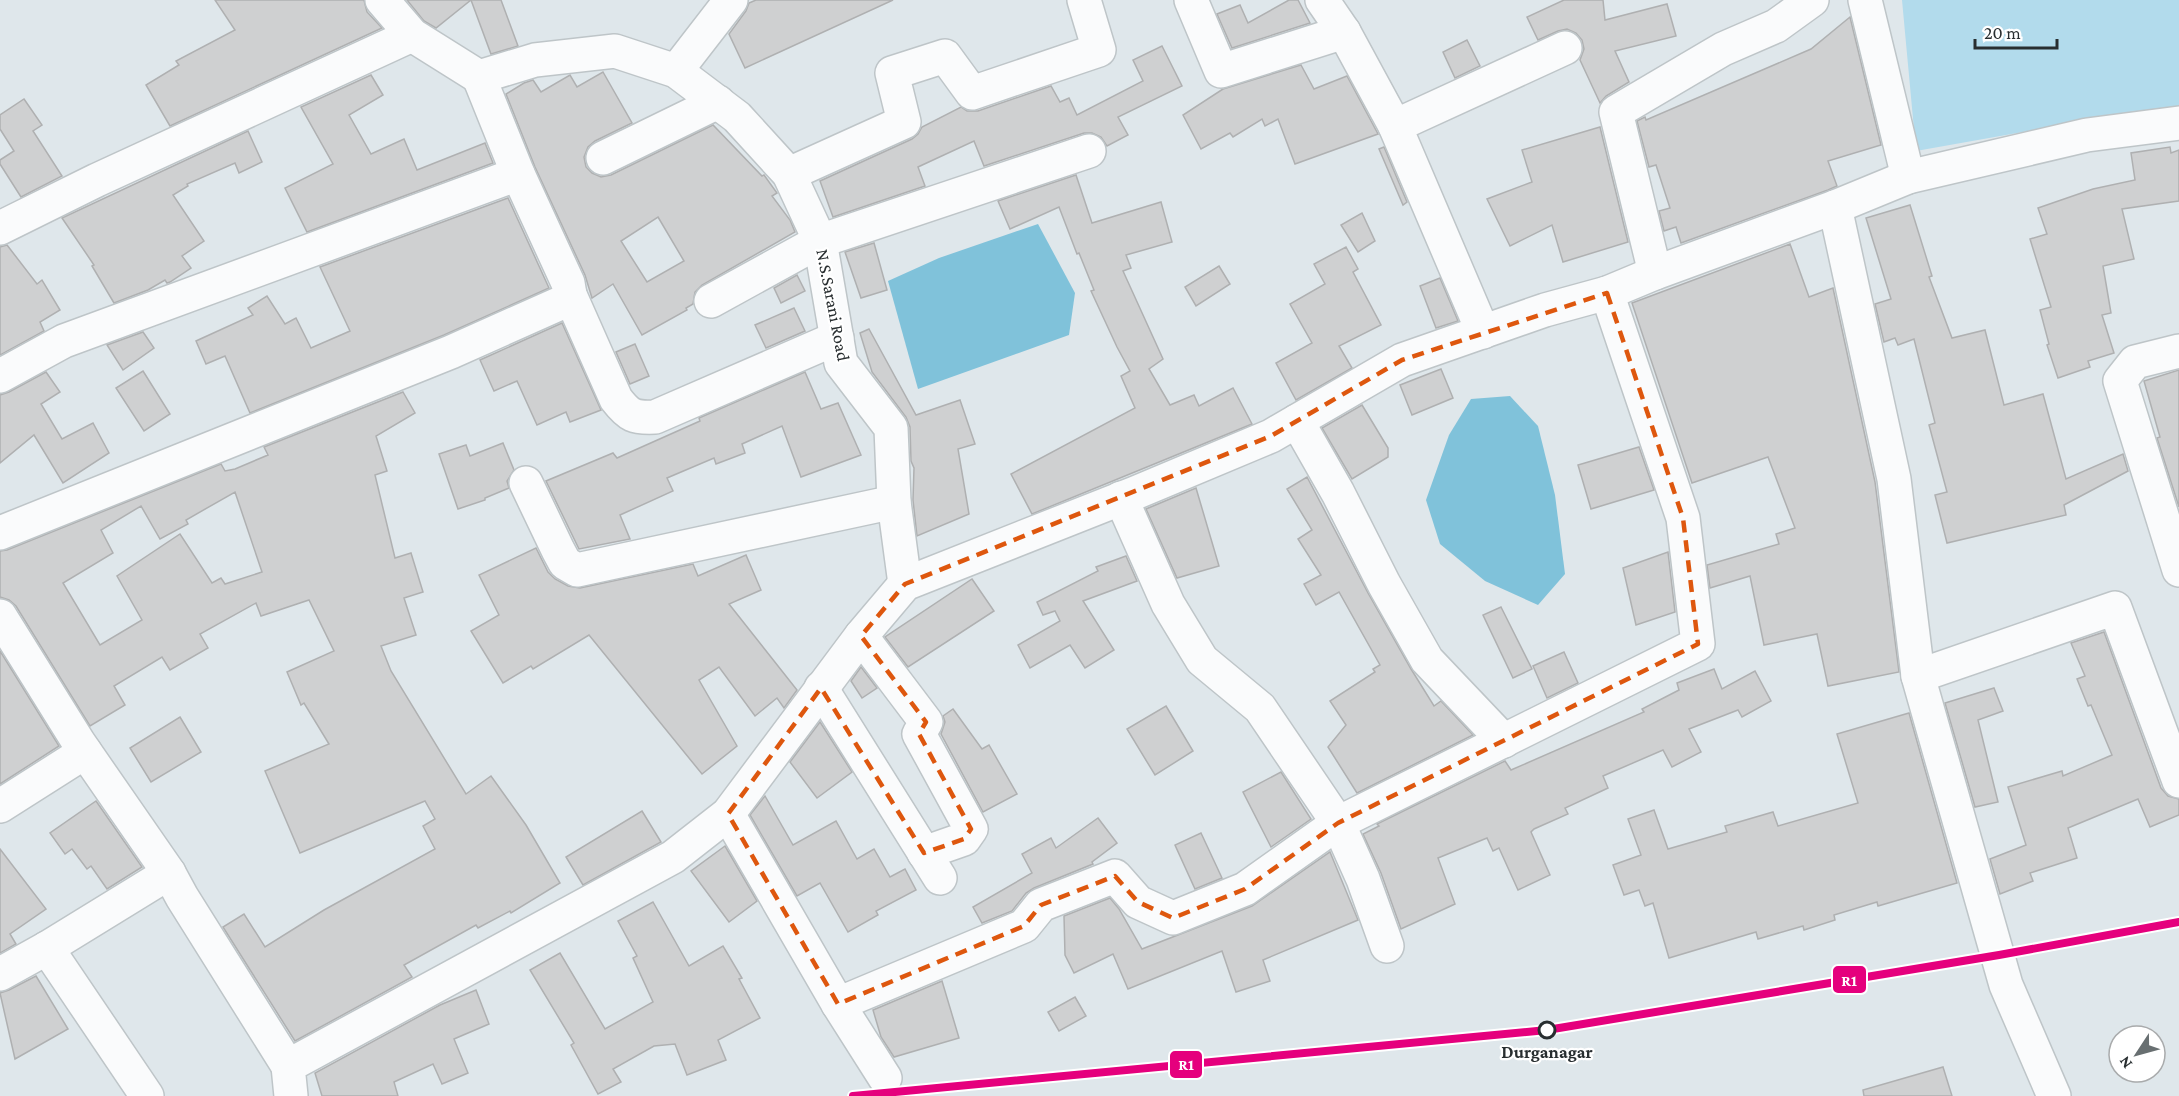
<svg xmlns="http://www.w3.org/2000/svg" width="2179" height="1096" font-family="'Crimson Pro',serif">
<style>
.green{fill:#b2dbec}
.water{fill:#80c2da}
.building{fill:#cfd0d1;stroke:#afb0b1;stroke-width:1.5;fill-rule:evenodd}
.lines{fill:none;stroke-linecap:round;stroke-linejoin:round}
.street-casing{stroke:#bec5c8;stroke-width:36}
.secondary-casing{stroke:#bec5c8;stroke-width:36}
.street{stroke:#fafbfc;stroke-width:33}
.secondary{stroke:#fafbfc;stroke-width:33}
.rail-1-casing{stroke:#fff;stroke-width:12}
.rail-1{stroke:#e5007d;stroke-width:8}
.marked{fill:none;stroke:#de570e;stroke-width:4.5;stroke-dasharray:12 8;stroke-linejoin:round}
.stop-dot{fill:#fff;stroke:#282e30;stroke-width:3}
.labels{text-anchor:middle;stroke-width:4.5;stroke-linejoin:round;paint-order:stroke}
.street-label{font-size:18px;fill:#282e30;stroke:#fff}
.stop-label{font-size:18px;font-weight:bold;fill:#282e30;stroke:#fff}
.line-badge{stroke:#fff;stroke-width:2}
.badge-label{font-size:16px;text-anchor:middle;font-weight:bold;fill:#fff}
</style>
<rect width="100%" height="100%" fill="#dfe7eb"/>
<polygon class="green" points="1902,0 2179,0 2179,108 2096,119 1916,151"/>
<g class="water">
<polygon points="1038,224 1075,293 1069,335 918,389 888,281 939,258"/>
<polygon points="1510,396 1538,426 1555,495 1565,574 1538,605 1485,581 1440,544 1426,500 1449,435 1471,399"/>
</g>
<g class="building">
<polygon points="215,0 364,0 367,12 382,28 170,126 146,85 179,65 176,61 235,30"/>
<polygon points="407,0 501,0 518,46 491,54 471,0 436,28 424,21"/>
<polygon points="756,0 893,0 745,68 729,34 746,11 749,3"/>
<polygon points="1289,0 1298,0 1310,23 1232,48 1217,14 1240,5 1248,23"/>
<polygon points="1564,0 1603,0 1605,20 1667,4 1676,36 1615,51 1629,82 1606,96 1600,103 1580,60 1584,49 1582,40 1576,33 1567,29 1558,31 1538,40 1527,17"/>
<polygon points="1850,17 1881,145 1828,161 1837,186 1828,190 1681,243 1676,227 1664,231 1659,211 1670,208 1656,165 1649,167 1637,121 1645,117 1646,120 1811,49"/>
<polygon points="1467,40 1480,66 1455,78 1443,52"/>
<polygon points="1162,46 1182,86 1118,117 1128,135 1107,146 1101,137 1092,133 1084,133 984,166 974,141 918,167 925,186 833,217 820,181 912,139 918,134 922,127 961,107 967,111 978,111 1051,86 1060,102 1069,98 1077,115 1143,81 1133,60"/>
<polygon points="1301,65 1314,89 1347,76 1378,134 1295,164 1278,119 1265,126 1262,119 1233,137 1230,133 1201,149 1183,115 1223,89"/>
<path d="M603 72 632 123 595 141 588 147 584 157 586 167 592 173 601 177 611 175 713 125 762 176 764 175 777 193 772 196 790 220 795 232 702 285 695 292 693 304 686 308 687 310 642 335 613 284 592 298 585 275 535 167 506 94 524 83 533 80 541 92 570 75 577 87ZM658 217 684 261 647 282 621 241Z"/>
<polygon points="371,75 383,95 349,115 371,154 404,139 417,170 485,143 493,163 307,232 285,188 333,164 301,107"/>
<polygon points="24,99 42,125 33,131 62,176 21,197 0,164 0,160 14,151 0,129 0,115"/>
<polygon points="1600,127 1628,242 1563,262 1552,225 1510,246 1487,199 1532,182 1522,150"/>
<polygon points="248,131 262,162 239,173 235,163 187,184 188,186 173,195 204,241 182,256 191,268 170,282 167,283 165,280 148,290 114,303 92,266 94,265 62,218"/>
<polygon points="1384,147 1407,202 1403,205 1379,149"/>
<polygon points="2170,147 2171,153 2179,150 2179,201 2122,209 2134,259 2103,266 2111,313 2102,315 2114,353 2088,361 2090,367 2058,378 2047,345 2049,344 2040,310 2051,307 2030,239 2047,234 2038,208 2093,189 2135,180 2131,153"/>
<polygon points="1076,175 1092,223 1161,202 1172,242 1126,255 1131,268 1123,271 1163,359 1149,369 1170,405 1194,395 1199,406 1233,388 1252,424 1032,514 1011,474 1135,408 1121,376 1130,371 1117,347 1091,291 1094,290 1079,253 1077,254 1059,207 1010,229 998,201"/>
<polygon points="508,198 549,288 444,335 250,413 225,356 206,364 196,341 253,315 248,308 267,296 285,324 296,318 311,348 350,331 320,267"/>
<polygon points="1910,205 1932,276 1929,277 1952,338 1985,330 2004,405 2043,394 2066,479 2123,454 2128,471 2064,505 2066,515 1947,543 1935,495 1947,492 1929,425 1935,423 1914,339 1898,345 1895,338 1884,342 1875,304 1891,299 1866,218"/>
<polygon points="1362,213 1375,241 1358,252 1341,225"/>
<polygon points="874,243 887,290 861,298 845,252"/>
<polygon points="1790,244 1809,297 1833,288 1875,482 1899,672 1828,686 1817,634 1764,645 1750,576 1710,588 1707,565 1779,544 1776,534 1795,528 1768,457 1692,483 1632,303"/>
<polygon points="7,245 37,284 42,280 60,310 40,322 44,331 0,355 0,247"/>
<polygon points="1346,247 1358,269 1353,272 1381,325 1339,346 1352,368 1296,400 1276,363 1312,343 1290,304 1325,284 1314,264"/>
<polygon points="1219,266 1230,284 1196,306 1185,287"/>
<polygon points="797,275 805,291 781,303 774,288"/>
<polygon points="1440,278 1458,321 1436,328 1420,286"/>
<polygon points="794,308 805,331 766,348 755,325"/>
<polygon points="562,323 601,410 570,422 566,412 537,425 517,381 494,391 480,360"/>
<polygon points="869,329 916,415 960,400 975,444 958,449 969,514 917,536 913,500 914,468 911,461 910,427 906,417 872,372 860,333"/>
<polygon points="143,332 154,348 123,370 107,345"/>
<polygon points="635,344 649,376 630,384 616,352"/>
<polygon points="1441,369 1453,398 1412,415 1400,385"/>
<polygon points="2179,370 2179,507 2157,438 2160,437 2144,381"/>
<polygon points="143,371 170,414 144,431 116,388"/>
<polygon points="46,372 60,392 41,404 62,439 93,423 109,453 63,483 34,435 0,463 0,395 9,392"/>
<polygon points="805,372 821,409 838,403 861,455 801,477 782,426 742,444 745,453 716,464 714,458 667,478 673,491 620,515 630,539 579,549 546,481 613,453 617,458 700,421 699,418"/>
<path d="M403 392 415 413 376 436 387 471 375 475 395 558 411 553 423 592 404 598 416 635 381 646 391 671 466 794 491 776 526 825 560 883 511 913 510 911 478 928 476 925 404 965 412 977 295 1041 223 927 244 914 265 947 324 910 435 849 423 826 435 819 425 801 300 853 265 771 329 744 304 703 301 705 287 672 334 651 309 600 261 616 256 603 200 634 208 648 170 670 162 657 114 686 125 705 90 726 16 606 9 600 0 597V551L7 550 221 464 225 471 235 469 268 455 264 447ZM235 492 262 572 225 584 221 578 212 583 180 534 117 576 142 620 100 645 63 583 113 553 101 530 141 506 160 539 188 524 186 520Z"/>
<polygon points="1362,405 1388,448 1388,457 1352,479 1322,428"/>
<polygon points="503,443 514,470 507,481 509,488 485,498 485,500 458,509 439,454 466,445 470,456"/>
<polygon points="1639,447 1654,490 1591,509 1578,465"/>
<polygon points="1307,477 1368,593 1411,669 1434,706 1441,701 1473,735 1357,793 1328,747 1346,725 1330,701 1375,672 1373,669 1380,665 1339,592 1316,605 1304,584 1321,575 1298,539 1312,530 1287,489"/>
<polygon points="1196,488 1219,566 1177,578 1146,509"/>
<polygon points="536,548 548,572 555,579 568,586 580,588 693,564 698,576 746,555 761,590 729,604 797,690 784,708 777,698 755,716 719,667 699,680 737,746 702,774 589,635 533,669 531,666 503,683 471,631 499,615 479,575"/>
<polygon points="1668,552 1675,612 1636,625 1623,568"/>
<polygon points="1126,556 1137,581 1083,601 1114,650 1085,668 1070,645 1030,668 1018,645 1060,621 1055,611 1043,615 1037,602 1098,571 1096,567"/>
<polygon points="972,579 994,611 908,667 885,637"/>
<polygon points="1501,607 1532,669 1513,678 1483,615"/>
<polygon points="2104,632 2161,788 2168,796 2179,799 2179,815 2150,827 2138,799 2068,828 2077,858 2030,873 2033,881 2000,894 1990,859 2026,845 2008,787 2062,771 2063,776 2112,755 2091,705 2088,706 2077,679 2085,676 2071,643"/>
<polygon points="0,651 59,746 0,784"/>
<polygon points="1564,652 1578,683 1547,698 1533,666"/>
<polygon points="861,667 877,688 862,698 851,681"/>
<polygon points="1714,669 1722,689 1755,671 1771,701 1742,717 1738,710 1689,729 1701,752 1672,767 1663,750 1603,776 1608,788 1565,808 1568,814 1534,829 1531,832 1550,875 1518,890 1499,848 1493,851 1487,838 1438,858 1455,904 1401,929 1381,873 1363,834 1379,826 1377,824 1505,761 1511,770 1644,712 1642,709 1679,690 1677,683"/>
<polygon points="1994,688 2003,711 1978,720 1998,802 1975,807 1945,703"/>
<polygon points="1166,706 1193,751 1155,775 1127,729"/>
<polygon points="953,709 982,749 989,745 1017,794 983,812 941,734 945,722 943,716"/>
<polygon points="1909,713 1957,883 1878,906 1877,902 1834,915 1835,920 1804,930 1803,926 1758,939 1756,932 1669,958 1653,903 1645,906 1639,890 1624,895 1613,865 1641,855 1628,819 1654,810 1668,849 1727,832 1725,826 1773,812 1778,826 1858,803 1837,734"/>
<polygon points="180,717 201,752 151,782 130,748"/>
<polygon points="820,722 852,772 817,798 790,762"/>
<polygon points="1281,772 1311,819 1271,847 1243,792"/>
<polygon points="765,796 793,845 836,821 857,859 874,849 890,877 905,869 916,890 876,911 878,915 848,932 820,883 797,896 750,815"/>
<polygon points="96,801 142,867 107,889 91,866 87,869 72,849 65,854 50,833"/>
<polygon points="642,811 661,842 583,885 566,857"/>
<polygon points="1098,818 1117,843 1092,862 1093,864 1034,888 1026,893 1012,911 982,923 973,907 1032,873 1022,854 1051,838 1056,848"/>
<polygon points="1201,833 1222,878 1195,889 1175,845"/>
<polygon points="725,846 757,901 729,922 691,871"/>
<polygon points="0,849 46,909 10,934 16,944 0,953"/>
<polygon points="1330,852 1358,920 1263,960 1270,981 1236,992 1222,951 1128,989 1113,954 1074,973 1065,955 1064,916 1110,898 1119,909 1142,949 1252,906"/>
<polygon points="653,902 689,966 723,946 742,978 739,979 760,1018 718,1040 726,1060 687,1075 675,1044 654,1046 613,1069 621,1082 598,1094 571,1045 574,1043 530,970 560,953 605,1029 653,1002 633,958 637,956 618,921"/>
<polygon points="36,976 68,1029 15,1059 0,993 9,990"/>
<polygon points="942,981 959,1038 894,1057 881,1037 873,1010"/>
<polygon points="476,990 489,1024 454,1039 468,1073 442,1084 433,1064 394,1082 398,1096 322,1096 315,1073 440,1005"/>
<polygon points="1075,997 1086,1016 1059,1031 1048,1012"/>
<polygon points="1943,1067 1952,1096 1864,1096 1863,1090"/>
</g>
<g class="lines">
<g class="street-casing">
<g id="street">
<polyline points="1191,0 1221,71 1344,32"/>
<polyline points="1322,0 1344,32 1395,126"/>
<polyline points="1865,0 1908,177"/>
<polyline points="676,71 731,0"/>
<polyline points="603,158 718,102"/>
<polyline points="789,174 904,122 892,73 945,56 972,93 1099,50 1084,0"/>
<polyline points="1835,207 1894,479 1918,676 2006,985 2054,1096"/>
<polyline points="0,228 97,180 412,35"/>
<polyline points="1655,273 1616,112 1723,49 1776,26 1812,0"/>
<path d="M570 295 616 399C629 416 634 418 655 417L837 338"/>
<polyline points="711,301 820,241 1089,151"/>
<polyline points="1483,332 1395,126 1565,48"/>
<polyline points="2179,351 2135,362 2120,381 2179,570"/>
<polyline points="0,376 64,341 518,174"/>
<polyline points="1297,421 1338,493 1384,584 1427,660 1504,741"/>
<polyline points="526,483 558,550 565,563 577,570 894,502"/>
<polyline points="1121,498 1168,604 1202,660 1260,708 1338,823 1363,879 1387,946"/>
<polyline points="0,533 451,352 563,302 570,295 568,283 518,174 479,77"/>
<polyline points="0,616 79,743 169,873 182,897 288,1066"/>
<polyline points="861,636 926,722 919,734 971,829 964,839 924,853"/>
<polyline points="1918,676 2115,608 2179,781"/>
<polyline points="821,688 940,878"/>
<polyline points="0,806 85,752"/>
<polyline points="728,814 838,1004 885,1078"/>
<polyline points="47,948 147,1096"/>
<polyline points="0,974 47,948 169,873"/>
<polyline points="838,1004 1024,926 1041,905 1115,876 1138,902 1173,918 1245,889 1338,823 1698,644 1683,518 1607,293"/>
</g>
</g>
<g class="secondary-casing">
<g id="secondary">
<polyline points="382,0 412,35 479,77 535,60 615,51 676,71 737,117 789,174 820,241 841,363 891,428 894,502 905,584"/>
<polyline points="291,1096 288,1066 673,857 728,814 861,636 905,584 1135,493 1271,436 1402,360 1545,310 1607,293 1655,273 1835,207 1908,177 2087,135 2179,123"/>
</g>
</g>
<use href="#street" class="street"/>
<use href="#secondary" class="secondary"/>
<g class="rail-1-casing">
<polyline id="rail-1" points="853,1096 1547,1030 1999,955 2179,922"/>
</g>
<use href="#rail-1" class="rail-1"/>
</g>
<path class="marked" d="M1607 293 1683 518 1698 644 1338 823 1245 889 1173 918 1138 902 1115 876 1041 905 1024 926 838 1004 728 814 821 688 924 853 964 839 971 829 919 734 926 722 861 636 905 584 1271 436 1402 360Z"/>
<circle class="stop-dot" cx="1547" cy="1030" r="8"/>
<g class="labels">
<g class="street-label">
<text transform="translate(833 305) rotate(79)" y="6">N.S.Sarani Road</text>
</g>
<g class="stop-label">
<text x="1547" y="1058">Durganagar</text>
</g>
</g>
<g class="line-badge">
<rect x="1832" y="965" width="35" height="29" rx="6" fill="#e5007d"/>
<rect x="1169" y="1050" width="34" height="29" rx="6" fill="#e5007d"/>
</g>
<g class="badge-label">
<text x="1849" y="986">R1</text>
<text x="1186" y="1070">R1</text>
</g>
<g transform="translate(2137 1054) rotate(234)"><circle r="28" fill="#ffffff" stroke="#a9abac" stroke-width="1.5"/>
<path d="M0-4.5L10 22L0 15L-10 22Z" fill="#686f71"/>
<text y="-9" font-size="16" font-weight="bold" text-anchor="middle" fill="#282e30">N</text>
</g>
<path d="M1975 39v9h82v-9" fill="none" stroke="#282e30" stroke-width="3"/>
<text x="1984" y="39" font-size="18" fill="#282e30" stroke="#ffffff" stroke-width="4.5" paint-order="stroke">20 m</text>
</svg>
